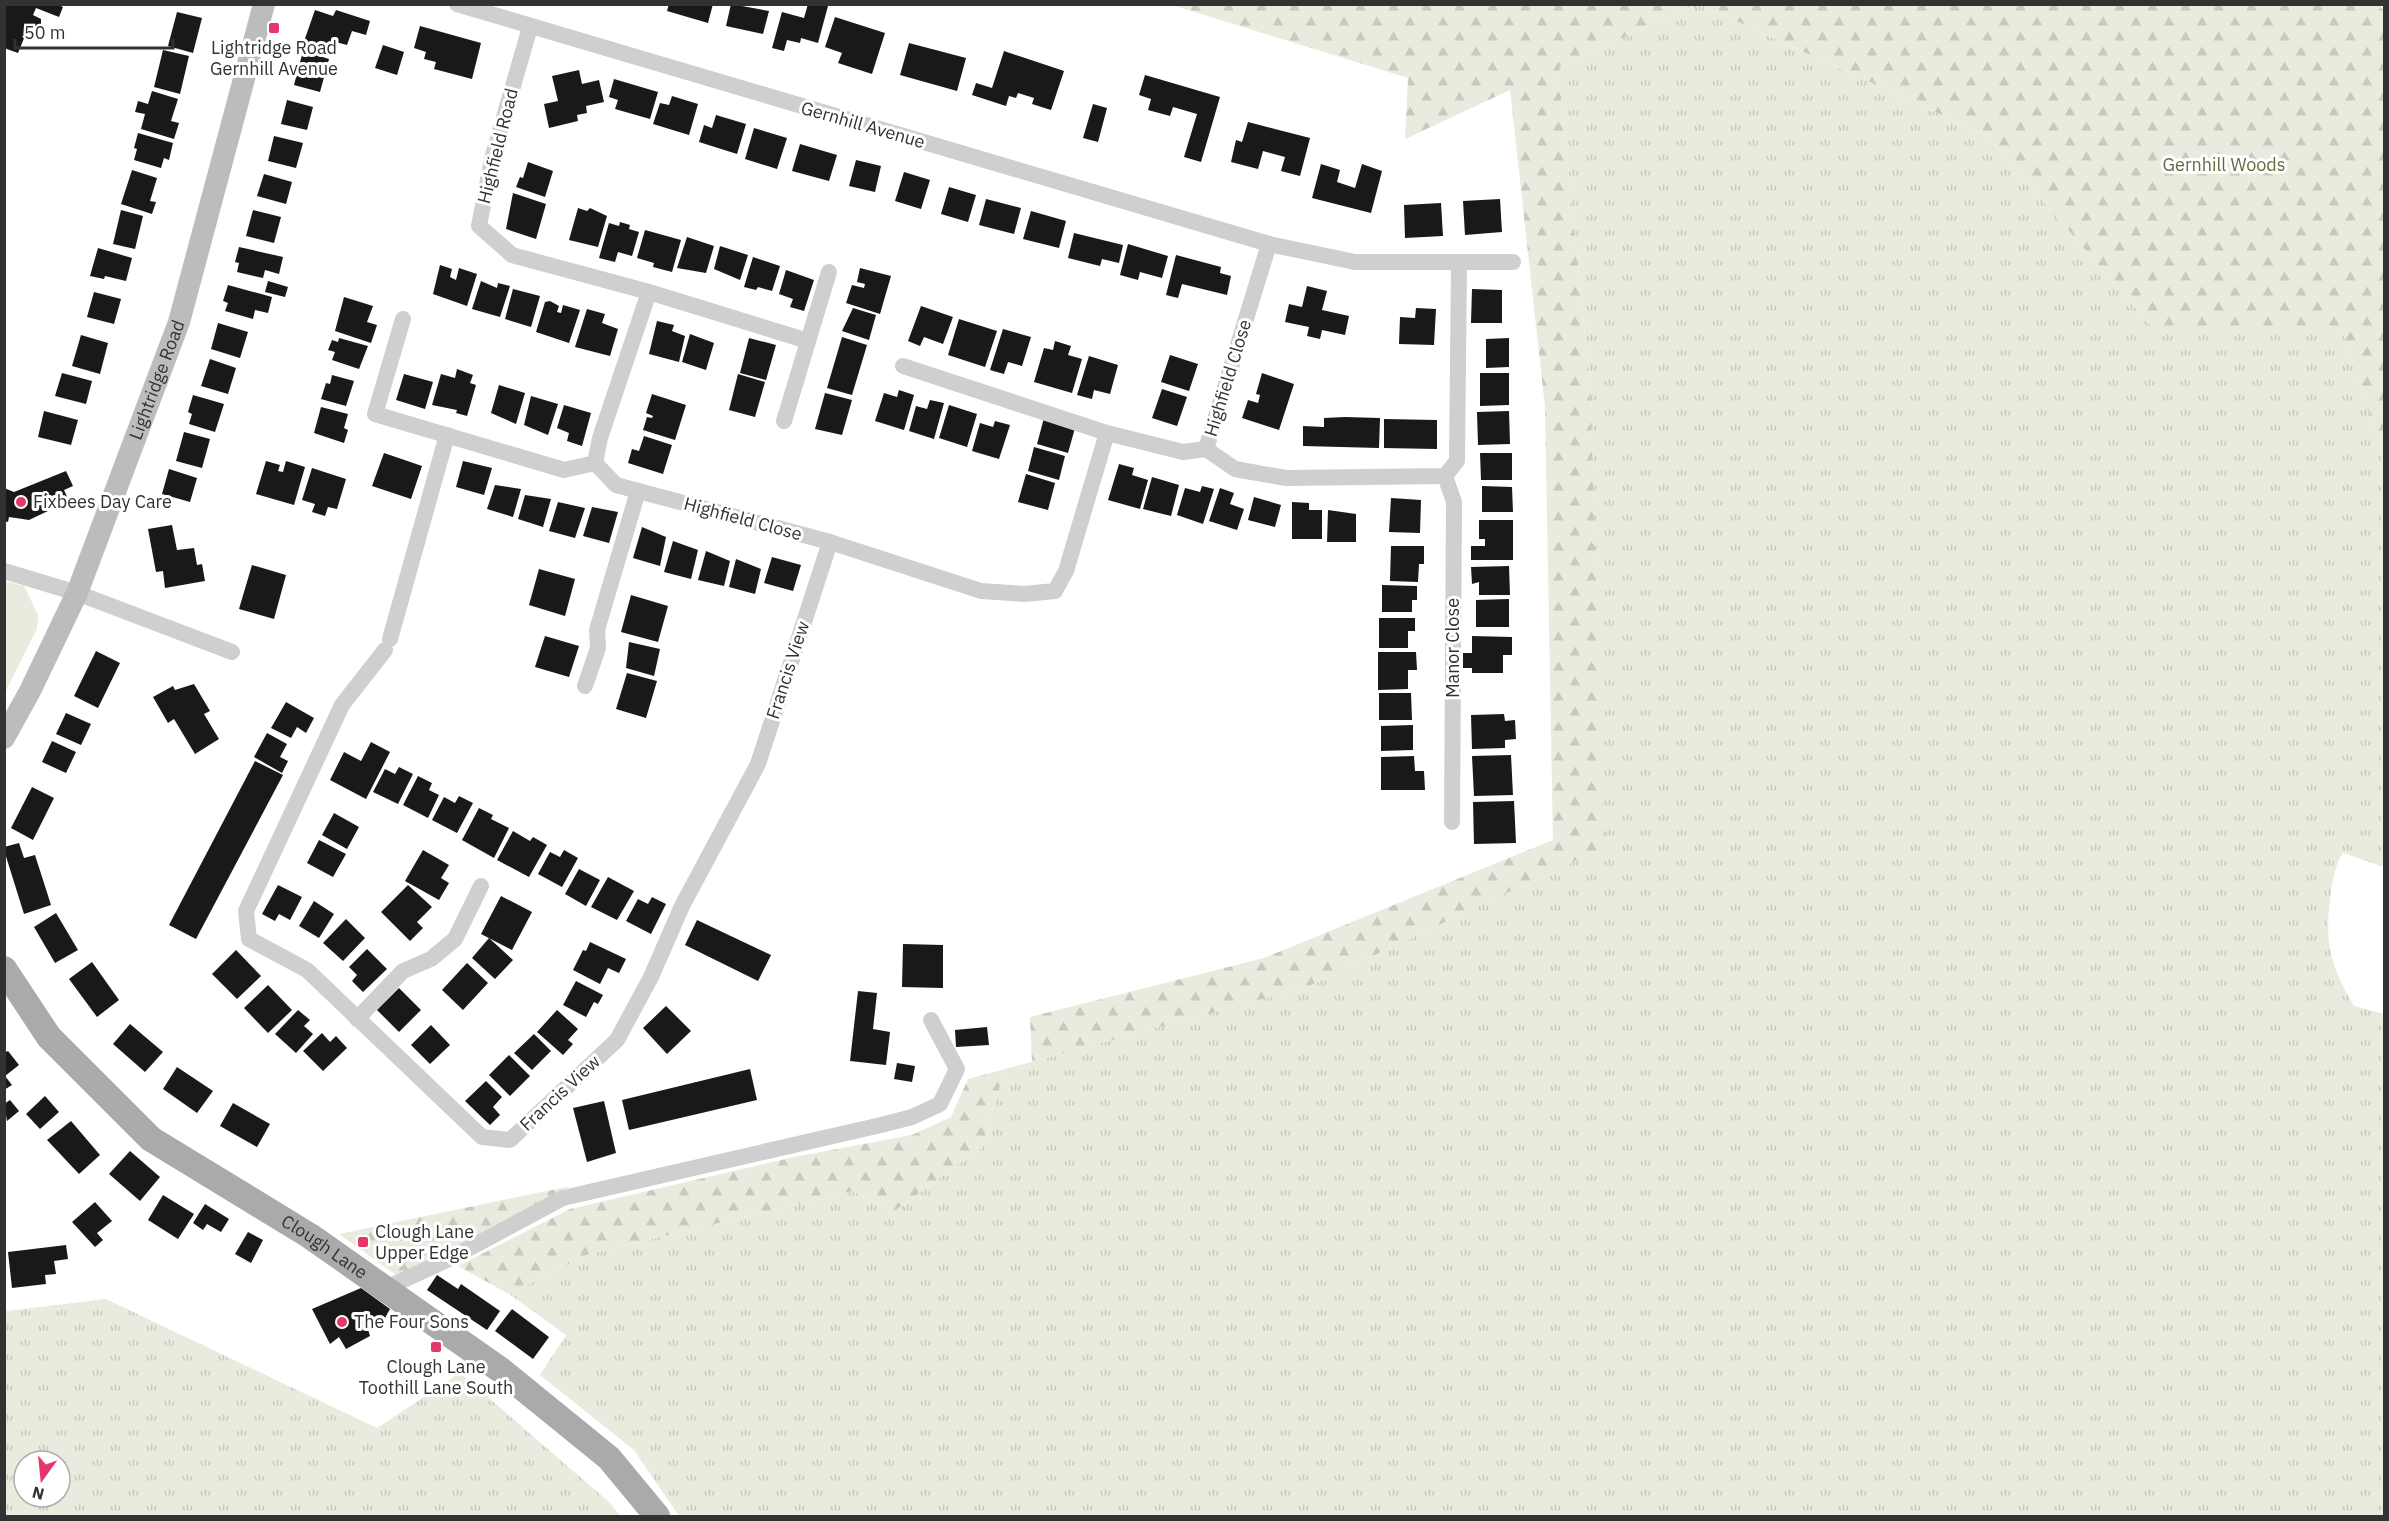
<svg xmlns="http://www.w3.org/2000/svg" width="2389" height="1521" font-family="'IBM Plex Sans',sans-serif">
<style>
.grass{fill:url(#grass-tufts);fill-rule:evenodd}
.forest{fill:url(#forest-firs)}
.park{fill:#e8ebdd}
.building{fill:#191919}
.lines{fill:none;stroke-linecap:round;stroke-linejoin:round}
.street{stroke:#cfcfcf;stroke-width:16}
.secondary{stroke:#bcbcbc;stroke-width:22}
.primary{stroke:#aaa;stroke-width:26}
.poi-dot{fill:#e6376a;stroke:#fff;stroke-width:2}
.labels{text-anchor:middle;stroke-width:6;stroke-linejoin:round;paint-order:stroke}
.poi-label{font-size:18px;fill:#323232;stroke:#fff;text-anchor:start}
.street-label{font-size:18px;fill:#323232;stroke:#fff}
.park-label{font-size:18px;fill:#5f6f3e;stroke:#fff}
</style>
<defs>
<pattern id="grass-tufts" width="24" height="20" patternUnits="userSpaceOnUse" patternTransform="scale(1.5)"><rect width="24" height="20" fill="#e8ebdd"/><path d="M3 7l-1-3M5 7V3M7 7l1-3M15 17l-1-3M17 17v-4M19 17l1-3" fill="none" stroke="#c7cabe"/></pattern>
<pattern id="forest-firs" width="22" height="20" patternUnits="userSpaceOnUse" patternTransform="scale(1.5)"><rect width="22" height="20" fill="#e8ebdd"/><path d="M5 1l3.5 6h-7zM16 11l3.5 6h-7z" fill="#c7cabe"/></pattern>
</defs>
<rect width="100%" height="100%" fill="#fff"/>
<g class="grass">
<path d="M1693 5H1701L1986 135 2153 328H2341L2384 458V867L2343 853C2335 865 2333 878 2331 892 2324 941 2329 963 2354 1006L2384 1014V1516H679L634 1450 540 1375 566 1335 509 1294 589 1254 853 1191 893 1212 982 1147 1005 1069 1309 986 1604 847 1590 383 1558 68Z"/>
<path d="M4 1299 7 1311 106 1299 377 1428 460 1373 610 1503 620 1516H5ZM24 1461H60V1497H24Z"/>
</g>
<g class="forest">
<polygon points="1172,5 1693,5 1558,68 1590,383 1605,847 1309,986 1032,1062 1030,1017 1264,958 1553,840 1545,407 1510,90 1405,139 1408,78"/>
<polygon points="1701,5 2379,5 2384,11 2384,458 2341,328 2153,328 1986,135"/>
<polygon points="1005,1069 982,1147 893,1212 853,1191 589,1254 509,1294 458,1266 570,1209 794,1157 912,1135 951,1117 968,1079"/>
<polygon points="571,1186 399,1277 339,1234"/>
</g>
<polygon class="park" points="5,581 24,586 38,615 37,629 5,693"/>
<g class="building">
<polygon points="4,4 56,4 63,7 59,17 36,8 33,15 41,19 41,27 37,29 29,26 18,53 4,48"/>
<polygon points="669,4 713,4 708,23 667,11"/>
<polygon points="731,4 769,11 763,34 726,26"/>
<polygon points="808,4 828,6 818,43 801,38 800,43 787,40 784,51 772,48 782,12 804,18"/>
<polygon points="315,10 333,16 336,10 370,21 366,35 352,31 347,45 332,41 327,55 302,47"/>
<polygon points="177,12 202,18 193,53 168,46"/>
<polygon points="835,17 885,33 872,74 838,63 842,53 825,47"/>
<polygon points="420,26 481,43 472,79 434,69 436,62 424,59 426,52 414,48"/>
<polygon points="909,43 966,58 957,91 900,75"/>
<polygon points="383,45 404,52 397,75 375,68"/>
<polygon points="163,50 189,56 180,94 154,87"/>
<polygon points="303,51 329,59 320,92 294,85"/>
<polygon points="1004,51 1064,71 1051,110 1032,104 1034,98 1018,93 1016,98 1009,96 1006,106 972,95 976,83 992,88"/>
<polygon points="579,70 582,84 599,80 604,102 586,106 587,113 577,115 578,121 549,128 544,104 558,101 552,76"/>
<polygon points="1145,75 1220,97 1201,162 1184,157 1197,114 1173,107 1170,116 1148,110 1151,99 1139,95"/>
<polygon points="614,79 658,92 650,119 615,109 618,100 609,97"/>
<polygon points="152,91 178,99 171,121 179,123 174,139 141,129 145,114 135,112 138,101 148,104"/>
<polygon points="672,96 698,104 689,135 653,124 660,103 669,105"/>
<polygon points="287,100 313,107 307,130 281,124"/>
<polygon points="1093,104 1107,108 1098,142 1083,138"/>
<polygon points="716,115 746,124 737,154 699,142 704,125 712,128"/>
<polygon points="1248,122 1310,138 1300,176 1281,171 1285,157 1263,151 1258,169 1231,162 1236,140 1242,142"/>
<polygon points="754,128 787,138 777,169 745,159"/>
<polygon points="138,133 173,143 169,160 164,158 161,168 134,160 137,149 134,148"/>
<polygon points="274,136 303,143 296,168 268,161"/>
<polygon points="800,144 837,155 829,181 792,171"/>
<polygon points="856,160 881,166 875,192 849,186"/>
<polygon points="528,162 553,171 545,197 516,187 520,177 523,178"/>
<polygon points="1321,164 1340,170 1337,182 1355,188 1362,164 1382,171 1371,213 1312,198"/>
<polygon points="132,170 157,178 150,201 156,202 152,214 121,204"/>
<polygon points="904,172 930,180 921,209 895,201"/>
<polygon points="264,174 292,182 286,204 257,196"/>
<polygon points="949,187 976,195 968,222 941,214"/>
<polygon points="513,193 546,204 536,239 506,229"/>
<polygon points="986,199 1021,208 1014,234 979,225"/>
<polygon points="1500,199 1502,232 1465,235 1463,201"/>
<polygon points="1441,203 1443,236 1405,238 1404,205"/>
<polygon points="578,208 587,211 590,208 607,216 598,247 569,240"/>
<polygon points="121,210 143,216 135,249 113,244"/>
<polygon points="253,210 281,217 274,243 246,236"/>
<polygon points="1031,211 1066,221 1059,248 1023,239"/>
<polygon points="620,222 630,225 629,229 639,232 632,256 618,252 615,262 599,258 609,223 619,226"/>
<polygon points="645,230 681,240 672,272 653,267 654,263 637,258"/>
<polygon points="1074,233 1123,245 1119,263 1102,259 1100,266 1068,258"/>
<polygon points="687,237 714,246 706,273 677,268"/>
<polygon points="1128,244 1168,256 1162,278 1140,272 1138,280 1120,275"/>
<polygon points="720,246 748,255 740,280 714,269"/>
<polygon points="239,247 283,257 279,274 265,270 263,278 237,272 239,263 235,262"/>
<polygon points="98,248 132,258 126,281 105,276 104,279 90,276"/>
<polygon points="1176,255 1221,267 1220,273 1231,276 1227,295 1182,284 1178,298 1166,295"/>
<polygon points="753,257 780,266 772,291 758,287 756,290 744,287"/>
<polygon points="440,265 452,269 450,277 456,280 459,268 477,274 467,306 433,294"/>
<polygon points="860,268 891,276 880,314 846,303 852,285 864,288 865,284 857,282"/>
<polygon points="786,270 814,280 804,311 790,307 793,299 779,294"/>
<polygon points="268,281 288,287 285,297 265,292"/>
<polygon points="481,281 497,288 498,283 510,286 500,317 472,309"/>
<polygon points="228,285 272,297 268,313 255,310 253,319 225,311 228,303 223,301"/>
<polygon points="1307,286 1327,291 1322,310 1349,316 1345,335 1322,330 1320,339 1307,336 1309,327 1285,322 1289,304 1302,307"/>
<polygon points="513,289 540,296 531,327 505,319"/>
<polygon points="1472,289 1502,290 1502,323 1471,323"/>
<polygon points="94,292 121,299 114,324 87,317"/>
<polygon points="344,297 373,306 367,322 377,325 371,343 335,331"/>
<polygon points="550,301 559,306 557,312 561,313 563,305 580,310 569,343 536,332 545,302"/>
<polygon points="921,306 953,317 943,344 924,337 920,346 908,341"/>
<polygon points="853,308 876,315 869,340 842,331"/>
<polygon points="1416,308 1436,309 1434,345 1399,344 1400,317 1415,318"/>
<polygon points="587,309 605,314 602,323 618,329 610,356 575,347"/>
<polygon points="959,319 997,331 985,367 948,355"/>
<polygon points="657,321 674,325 672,331 685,336 679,362 649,354"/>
<polygon points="218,323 248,332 240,358 211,349"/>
<polygon points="1003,329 1031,337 1022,366 1008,362 1004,374 990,370"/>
<polygon points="690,334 714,343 706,370 682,362"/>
<polygon points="81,335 108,343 100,374 72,366"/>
<polygon points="842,337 867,345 852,395 827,388"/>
<polygon points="339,338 368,346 359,369 332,360 335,352 328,350 332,340 338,342"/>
<polygon points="749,338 776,345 766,380 740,373"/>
<polygon points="1509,338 1509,367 1486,368 1486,339"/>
<polygon points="1055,341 1071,346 1068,355 1082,359 1072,393 1034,382 1044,348 1053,350"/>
<polygon points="1170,355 1198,364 1189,391 1161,382"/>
<polygon points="1089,356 1118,365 1110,394 1094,390 1092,399 1077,395"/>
<polygon points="210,359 236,368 228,394 201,386"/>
<polygon points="457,369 473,375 470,383 476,385 467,416 456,413 457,410 432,405 441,374 455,378"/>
<polygon points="62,373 92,381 86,404 55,396"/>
<polygon points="1262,373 1294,384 1279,430 1242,418 1248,400 1258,403 1260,395 1256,394"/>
<polygon points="1480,373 1509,373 1509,405 1480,406"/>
<polygon points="404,374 433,382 425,409 396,400"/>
<polygon points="738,374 765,382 755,417 729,410"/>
<polygon points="332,375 354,381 346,406 321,399 326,383 330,384"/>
<polygon points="499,385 525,393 516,424 491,413"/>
<polygon points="1162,389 1187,397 1177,426 1152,418"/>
<polygon points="899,390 914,395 904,430 875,421 884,393 897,397"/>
<polygon points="825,393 852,400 842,435 815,429"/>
<polygon points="652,394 686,405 675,440 643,430 647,417 652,418 653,416 646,413"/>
<polygon points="193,395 224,404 215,432 189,424 192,414 188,412"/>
<polygon points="531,396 558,404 548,435 524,425"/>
<polygon points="930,400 944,403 934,439 909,431 916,406 927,409"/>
<polygon points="564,405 591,413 582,446 567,441 569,433 557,428"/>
<polygon points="949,405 977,414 967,447 939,438"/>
<polygon points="321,407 348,414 344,428 348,430 344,443 314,433"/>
<polygon points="44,411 78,420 71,445 38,437"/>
<polygon points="1509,411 1510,444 1478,445 1477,412"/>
<polygon points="1345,417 1380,418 1379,448 1303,446 1303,426 1324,427 1324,418"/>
<polygon points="1044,418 1075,428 1068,453 1037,444"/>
<polygon points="1384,419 1437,420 1437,449 1384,448"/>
<polygon points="995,421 1010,425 999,459 972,451 980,423 993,427"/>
<polygon points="184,432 210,439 202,468 176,461"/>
<polygon points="644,436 672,445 663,474 628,463 632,449 639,451"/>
<polygon points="1034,447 1065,456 1059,480 1028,471"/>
<polygon points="384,453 422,466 411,499 372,486"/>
<polygon points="1480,453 1512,453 1512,480 1481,480"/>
<polygon points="266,461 280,465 278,471 283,472 286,461 305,467 294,505 256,494"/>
<polygon points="463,461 492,468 484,495 456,487"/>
<polygon points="1119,464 1134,468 1132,475 1148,480 1140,509 1108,500"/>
<polygon points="312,468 346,479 337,509 328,507 325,516 312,512 315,504 302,500"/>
<polygon points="169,469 197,478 190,502 162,494"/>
<polygon points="66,471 73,486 64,490 69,501 29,520 9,517 8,522 4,521 4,488 14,492"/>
<polygon points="1026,474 1055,483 1048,510 1018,502"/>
<polygon points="1152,477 1179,485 1171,516 1143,509"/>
<polygon points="495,485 521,489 513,517 487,509"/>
<polygon points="1202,486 1214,489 1203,524 1177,515 1185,488 1200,492"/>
<polygon points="1482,486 1512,487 1513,512 1482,512"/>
<polygon points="1220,488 1234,493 1230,504 1244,509 1237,530 1209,521"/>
<polygon points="525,495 551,499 543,527 518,519"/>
<polygon points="1254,497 1281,505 1275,527 1248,520"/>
<polygon points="1391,498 1421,500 1420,533 1389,532"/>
<polygon points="558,502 585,508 575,538 549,531"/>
<polygon points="1292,502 1309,503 1309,510 1322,510 1322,539 1292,539"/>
<polygon points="592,507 618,512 609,543 583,536"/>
<polygon points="1328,510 1356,514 1356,542 1327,542"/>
<polygon points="1479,520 1513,520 1513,560 1471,560 1471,546 1485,546 1485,539 1479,539"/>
<polygon points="172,525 177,550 194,548 197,565 202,564 205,581 165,588 163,571 156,572 148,529"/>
<polygon points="642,527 666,537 660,566 633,558"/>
<polygon points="673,541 698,550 691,579 664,572"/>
<polygon points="1391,546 1424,546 1424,564 1419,564 1418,582 1390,581"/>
<polygon points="706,551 730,561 724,586 698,580"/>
<polygon points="772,557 801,565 793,591 764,583"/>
<polygon points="736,559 761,569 755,594 729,587"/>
<polygon points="252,565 286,575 274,619 239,609"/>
<polygon points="1509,566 1510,595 1479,595 1479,582 1472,584 1471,567"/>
<polygon points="539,569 575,579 565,616 529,605"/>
<polygon points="1382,585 1417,586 1417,600 1412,600 1412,612 1382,612"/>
<polygon points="631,595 668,606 658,642 621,632"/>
<polygon points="1509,599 1509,627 1476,627 1476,600"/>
<polygon points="1379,618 1415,618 1415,631 1408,631 1408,648 1379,648"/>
<polygon points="545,636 579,646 569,677 535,667"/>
<polygon points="1472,636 1512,637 1512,655 1503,655 1503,673 1472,673 1472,668 1463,668 1463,653 1472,653"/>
<polygon points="629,642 660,649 654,676 626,668"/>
<polygon points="96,651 120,663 98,708 74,696"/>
<polygon points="1378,652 1416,652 1417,670 1408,670 1408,689 1378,690"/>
<polygon points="627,673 657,681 646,718 616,709"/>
<polygon points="194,684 210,711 204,714 219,739 195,754 174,719 168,723 153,697 173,686 175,690"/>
<polygon points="1379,693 1411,693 1412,720 1379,720"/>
<polygon points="286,702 314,718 306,733 297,727 291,738 271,728"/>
<polygon points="66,713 91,724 81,745 56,734"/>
<polygon points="1504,714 1505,721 1515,720 1516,739 1505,740 1505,748 1472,749 1471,715"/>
<polygon points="1413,725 1413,750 1381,751 1381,726"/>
<polygon points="267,733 287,744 280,757 288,761 282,773 254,757"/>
<polygon points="52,741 76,752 66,773 42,762"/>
<polygon points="371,742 390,752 366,799 330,780 344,752 361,761"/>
<polygon points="1511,755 1513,795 1474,796 1472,756"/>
<polygon points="1414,756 1415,771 1424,771 1425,790 1381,790 1381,757"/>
<polygon points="255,761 283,775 196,939 169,925"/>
<polygon points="399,767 413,774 398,804 373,792 385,769 395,774"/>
<polygon points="418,776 432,783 429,790 439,795 428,818 403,805"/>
<polygon points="32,787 54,798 33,840 11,828"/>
<polygon points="459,796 473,803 457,833 432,820 444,797 455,803"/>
<polygon points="1514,801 1516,843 1474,844 1473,802"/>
<polygon points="479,808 493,815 491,819 509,828 494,858 462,840"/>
<polygon points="334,813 359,827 347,849 322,835"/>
<polygon points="513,831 530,841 533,837 547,845 529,877 497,860"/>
<polygon points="319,840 346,854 333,877 307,863"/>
<polygon points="19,843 24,858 35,855 51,905 24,914 4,850 4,847"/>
<polygon points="423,850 449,865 441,878 449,883 439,900 405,881"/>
<polygon points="564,850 578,858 562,887 538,874 550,852 560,857"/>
<polygon points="579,869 600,880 586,906 565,894"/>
<polygon points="608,877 634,891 617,920 591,907"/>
<polygon points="278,885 302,897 290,920 279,914 275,921 262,914"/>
<polygon points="408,885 432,907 417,922 423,928 410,941 381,912"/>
<polygon points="501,896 532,912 512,950 481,934"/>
<polygon points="652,897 666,904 651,934 626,921 638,899 648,904"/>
<polygon points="314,901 334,914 319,938 299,926"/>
<polygon points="56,913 78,950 55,963 34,927"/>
<polygon points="346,919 365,938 343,961 323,943"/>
<polygon points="697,920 771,955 758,981 685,945"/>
<polygon points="489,938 513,960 495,979 472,958"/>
<polygon points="590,942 626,959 619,973 608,968 600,984 573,970 583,950 586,951"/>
<polygon points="903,944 943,945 943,988 902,987"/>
<polygon points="367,949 387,969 363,992 352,981 357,975 349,967"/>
<polygon points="236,950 261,976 237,999 212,974"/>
<polygon points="92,962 119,1000 97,1017 69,979"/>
<polygon points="467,963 488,983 463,1010 442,990"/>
<polygon points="576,981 603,995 598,1004 594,1002 586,1017 563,1005"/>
<polygon points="268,985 292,1010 268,1033 244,1008"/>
<polygon points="399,988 421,1010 399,1032 377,1010"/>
<polygon points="858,991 877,993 873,1029 890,1032 886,1065 850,1061"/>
<polygon points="666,1006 691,1031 667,1054 643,1028"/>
<polygon points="298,1010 310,1020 304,1026 313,1034 296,1053 275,1034"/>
<polygon points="557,1010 578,1029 568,1040 573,1044 563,1055 537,1032"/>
<polygon points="130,1024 163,1052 145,1072 113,1044"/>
<polygon points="431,1025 450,1045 430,1064 411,1045"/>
<polygon points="987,1027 989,1045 956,1047 955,1030"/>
<polygon points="322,1033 330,1042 336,1036 347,1048 323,1071 303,1051"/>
<polygon points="534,1034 551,1051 532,1070 514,1053"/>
<polygon points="8,1051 19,1065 5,1076 12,1085 4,1090 4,1053"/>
<polygon points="509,1055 530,1076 510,1096 489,1075"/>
<polygon points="897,1063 915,1066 912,1082 894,1079"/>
<polygon points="177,1067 213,1091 197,1113 163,1089"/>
<polygon points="750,1069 757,1100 629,1130 622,1100"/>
<polygon points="486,1081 502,1097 493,1107 500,1115 490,1125 465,1101"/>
<polygon points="45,1096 59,1112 40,1129 26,1114"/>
<polygon points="10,1100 19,1111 7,1121 4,1104"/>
<polygon points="604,1101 616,1153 587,1162 573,1108"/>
<polygon points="233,1103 270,1124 257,1147 220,1126"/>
<polygon points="71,1121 100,1155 79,1174 47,1140"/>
<polygon points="130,1151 160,1177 140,1201 109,1174"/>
<polygon points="163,1195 194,1214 178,1239 148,1220"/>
<polygon points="95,1202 112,1221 97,1233 103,1240 95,1247 72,1222"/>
<polygon points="205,1204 229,1219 221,1232 207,1224 203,1230 193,1223"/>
<polygon points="248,1232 263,1240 251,1263 235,1254"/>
<polygon points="66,1245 68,1259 54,1261 56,1274 45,1275 46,1284 12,1288 8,1252"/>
<polygon points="437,1275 458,1289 461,1284 500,1311 487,1330 427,1290"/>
<polygon points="361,1288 390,1309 379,1329 364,1316 370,1336 346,1349 339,1337 330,1344 312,1309"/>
<polygon points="512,1309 549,1337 533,1359 495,1331"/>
</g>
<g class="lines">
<g class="street">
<polyline points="457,4 1269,244 1355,262 1513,262"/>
<polyline points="530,27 492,159 479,226 512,255 649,292 808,341"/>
<polyline points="403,319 375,414 564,470 595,463"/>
<polyline points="903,366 1107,433"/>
<polyline points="784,421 829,272"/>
<polyline points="1206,449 1235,469 1286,478 1445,476 1457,461 1459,262"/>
<polyline points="595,463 616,485 830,542 981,591 1024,594 1055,591 1066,571 1107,433 1183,452 1206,449 1269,244"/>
<polyline points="595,463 600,438 649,292"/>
<polyline points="1445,476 1454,502 1452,822"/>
<polyline points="4,571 77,593 232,652"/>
<polyline points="390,639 447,435"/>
<polyline points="385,650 342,705 246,911 249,939 307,970 482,1137 510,1140 617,1040 651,977 682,906 758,764 830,542"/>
<polyline points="585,686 598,648 597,630 638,491"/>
<polyline points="357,1019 403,971 431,959 455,939 481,886"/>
<polyline points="386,1288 449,1259 563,1198 881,1125 912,1117 940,1104 957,1069 931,1020"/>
</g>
<path class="secondary" id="s1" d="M4 738 30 691 77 593 179 322 264 4"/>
<path class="primary" id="s2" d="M4 969 49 1037 151 1139 310 1236 502 1371 609 1458 657 1516"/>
</g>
<g class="poi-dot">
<rect x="268" y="22" width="12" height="12" rx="3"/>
<circle cx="21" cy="502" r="6"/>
<rect x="357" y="1236" width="12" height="12" rx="3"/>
<circle cx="342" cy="1322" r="6"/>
<rect x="430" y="1341" width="12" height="12" rx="3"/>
</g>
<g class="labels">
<g class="poi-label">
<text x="274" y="54" text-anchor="middle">Lightridge Road<tspan x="274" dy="21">Gernhill Avenue</tspan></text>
<text x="33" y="508">Fixbees Day Care</text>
<text x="375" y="1238">Clough Lane<tspan x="375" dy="21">Upper Edge</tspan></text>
<text x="354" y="1328">The Four Sons</text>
<text x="436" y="1373" text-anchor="middle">Clough Lane<tspan x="436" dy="21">Toothill Lane South</tspan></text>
</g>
<g class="street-label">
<text transform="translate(863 125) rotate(16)" y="6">Gernhill Avenue</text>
<text transform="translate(498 146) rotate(-76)" y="6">Highfield Road</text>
<text transform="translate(1228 378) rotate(-73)" y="6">Highfield Close</text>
<text dy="6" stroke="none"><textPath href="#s1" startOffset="390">Lightridge Road</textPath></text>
<text transform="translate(743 519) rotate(15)" y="6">Highfield Close</text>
<text transform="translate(1453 648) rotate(-90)" y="6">Manor Close</text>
<text transform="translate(788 670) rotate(-72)" y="6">Francis View</text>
<text transform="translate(560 1093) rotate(-43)" y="6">Francis View</text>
<text dy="6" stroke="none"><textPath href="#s2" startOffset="430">Clough Lane</textPath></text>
</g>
<g class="park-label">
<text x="2224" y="171">Gernhill Woods</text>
</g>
</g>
<rect width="2389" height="1521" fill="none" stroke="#323232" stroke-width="12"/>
<g transform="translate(42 1479) rotate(195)"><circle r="28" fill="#ffffff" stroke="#adadad" stroke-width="1.5"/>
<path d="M0-4.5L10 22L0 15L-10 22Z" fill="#e6376a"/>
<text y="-9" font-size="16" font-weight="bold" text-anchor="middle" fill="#323232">N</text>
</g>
<path d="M15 39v9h158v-9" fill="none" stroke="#323232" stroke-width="3"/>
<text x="24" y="39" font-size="18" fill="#323232" stroke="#ffffff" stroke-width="4.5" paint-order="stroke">50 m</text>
</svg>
